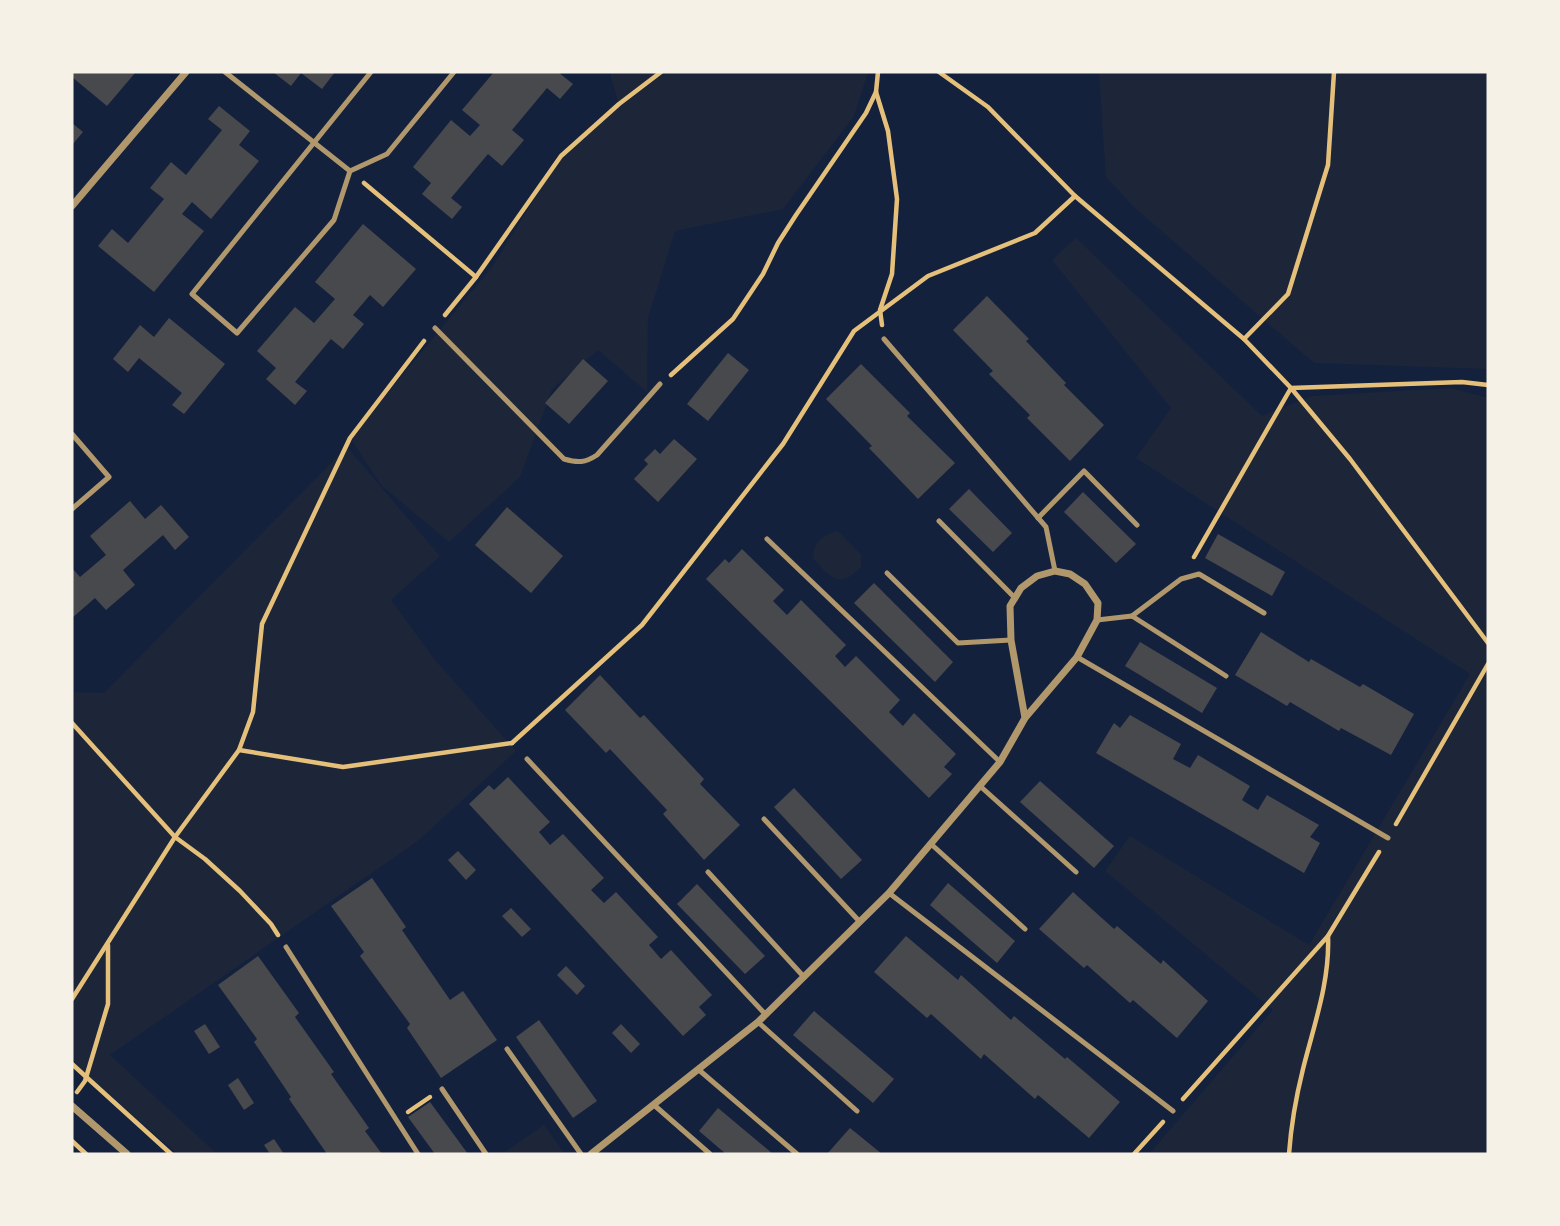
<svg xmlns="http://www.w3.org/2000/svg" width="1560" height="1226" font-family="Mulish,sans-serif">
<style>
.green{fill:#1d2539}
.building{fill:#48494c}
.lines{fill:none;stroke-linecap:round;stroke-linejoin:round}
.path{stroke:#e5c07b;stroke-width:4.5}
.service{stroke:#b1986c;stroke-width:5}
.minor{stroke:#b1986c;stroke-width:7}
</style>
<rect width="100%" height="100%" fill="#14213d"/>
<g class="green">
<polygon points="611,72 868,72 854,116 783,209 675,231 648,318 647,392 598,350 552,389 520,477 449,542 382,486 350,438 492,267 561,156 619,104 611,78"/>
<polygon points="1099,72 1488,72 1488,369 1314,363 1135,208 1106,177"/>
<polygon points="1076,238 1262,416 1312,396 1451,388 1488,398 1488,1154 1149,1154 1273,1010 1105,871 1130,836 1309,945 1470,674 1136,458 1171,408 1052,260"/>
<polygon points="347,447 440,556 391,600 435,660 516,751 419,840 110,1055 217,1154 177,1154 72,1061 72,692 104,693"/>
<path d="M838 531 861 555V567C839 590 830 577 813 558 814 542 822 535 838 531Z"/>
<polygon points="544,1125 564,1153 562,1154 502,1154"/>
</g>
<g class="building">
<polygon points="72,72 134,72 135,73 107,106 72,77"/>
<polygon points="273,72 335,72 322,89 301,73 291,86"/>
<polygon points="494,72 558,72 573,84 560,99 547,88 512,130 524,140 502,166 488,154 451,198 462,207 452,219 422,194 431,183 413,167 451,120 470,136 480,125 462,110"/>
<polygon points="219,106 250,131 239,145 259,161 211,219 192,202 182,214 204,231 154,292 98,246 112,229 128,243 164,199 150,188 171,162 186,175 222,130 208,119"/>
<polygon points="72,123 83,132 72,145"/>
<polygon points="363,224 416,269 383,307 370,295 353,315 364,324 343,349 331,339 295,382 307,391 295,405 266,379 276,368 257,351 295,307 314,323 335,299 315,282"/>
<polygon points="987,296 1029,339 1026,341 1066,383 1064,385 1104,425 1070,461 1027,418 1030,415 989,374 993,371 953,330"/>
<polygon points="169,318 225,364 184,414 172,405 182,393 139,358 128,372 113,359 140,325 154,337"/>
<polygon points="728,353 749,370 708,421 687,404"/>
<polygon points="583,359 608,381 569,424 545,403"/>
<polygon points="861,364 910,413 907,416 955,463 918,499 869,448 872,446 826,399"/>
<polygon points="674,439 697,459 658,502 634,479 648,464 644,460 655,449 660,454"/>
<polygon points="969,489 1012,533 993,552 949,509"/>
<polygon points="1083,492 1136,544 1116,563 1064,512"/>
<polygon points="130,501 145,519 161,505 189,537 175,550 163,535 123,570 135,585 106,610 95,598 72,618 72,568 80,577 106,555 90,536"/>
<polygon points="507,507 563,556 531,593 475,545"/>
<polygon points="1218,534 1285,572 1272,596 1205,558"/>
<polygon points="742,549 784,590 773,601 787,615 801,600 846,645 835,656 845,667 856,656 900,700 889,712 903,726 914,713 956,754 944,767 952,774 929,798 706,579 725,559 729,563"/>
<polygon points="874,583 953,662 935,682 854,603"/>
<polygon points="1261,632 1309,662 1311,659 1360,687 1363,684 1414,714 1391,755 1341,728 1339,731 1290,702 1287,706 1235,675"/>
<polygon points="1140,642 1217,688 1202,713 1125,666"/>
<polygon points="600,675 640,718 644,715 704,779 700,784 740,825 704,860 663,814 667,810 610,749 606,753 565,710"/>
<polygon points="1130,715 1181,744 1173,759 1190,768 1198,755 1250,786 1242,800 1258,810 1267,795 1319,825 1310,837 1320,843 1304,873 1096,753 1114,723 1120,728"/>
<polygon points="508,777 550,822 539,832 550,845 563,834 604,878 591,890 604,903 616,892 658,937 649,945 661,959 671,950 712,995 699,1007 706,1015 683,1036 469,804 489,785 494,790"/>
<polygon points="1040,781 1114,846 1094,868 1020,802"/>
<polygon points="794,788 862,860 841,879 774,807"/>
<polygon points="458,851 476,870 466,880 448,860"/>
<polygon points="372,878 406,927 402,930 450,1000 463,991 497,1040 441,1078 407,1028 410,1024 360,956 364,952 331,906"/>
<polygon points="948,883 1015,941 997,963 930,905"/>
<polygon points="697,884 765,956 745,974 677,904"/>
<polygon points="1073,892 1114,929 1117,926 1161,964 1163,960 1208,1001 1177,1038 1133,1000 1130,1003 1087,965 1084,968 1039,929"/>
<polygon points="511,908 531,929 522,937 502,916"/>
<polygon points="906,936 958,980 961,975 1011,1020 1014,1016 1065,1059 1067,1057 1120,1102 1089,1138 1038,1095 1035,1099 984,1054 981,1059 931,1014 927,1018 874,972"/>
<polygon points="258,956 299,1013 295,1017 334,1072 331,1074 369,1128 365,1131 382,1154 327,1154 289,1099 291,1097 254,1042 257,1039 218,985"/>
<polygon points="566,966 585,986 577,995 557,975"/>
<polygon points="814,1011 894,1079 873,1103 793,1035"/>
<polygon points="539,1020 597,1101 573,1118 516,1037"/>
<polygon points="205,1024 220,1047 209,1054 194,1031"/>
<polygon points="621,1024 640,1044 631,1053 612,1033"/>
<polygon points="238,1078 254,1103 244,1110 228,1085"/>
<polygon points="430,1102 468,1154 435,1154 408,1117"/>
<polygon points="718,1108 773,1154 726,1154 699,1131"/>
<polygon points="850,1128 882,1154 827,1154"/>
<polygon points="274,1139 284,1154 270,1154 264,1145"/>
</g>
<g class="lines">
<g class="path">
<polyline points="878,72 876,92 888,131 897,199 892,274 880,310 882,325"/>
<polyline points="939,72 988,107 1075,196 1244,339 1291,388 1462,382 1488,385"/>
<polyline points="364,183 476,277"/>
<polyline points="445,315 476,277 561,156 619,104 661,72"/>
<polyline points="1244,339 1288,294 1328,165 1334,72"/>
<polyline points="671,375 733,319 763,274 778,243 796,215 866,113 876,92"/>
<polyline points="1194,557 1291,388 1350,459 1488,643"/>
<polyline points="72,723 175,837 205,859 240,891 271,924 278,935"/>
<polyline points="512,743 642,625 783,444 854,331 928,276 1035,233 1075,196"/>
<polyline points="239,750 343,767 512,743"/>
<polyline points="1396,824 1488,664"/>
<polyline points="72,999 175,837 239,750 253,712 262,624 350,438 424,341"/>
<polyline points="72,1064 171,1154"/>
<polyline points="77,1092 85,1081 108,1004 108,945"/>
<polyline points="1183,1099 1328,936 1379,852"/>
<polyline points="408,1112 430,1097"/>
<polyline points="72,1141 86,1154"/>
<polyline points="1134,1154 1163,1122"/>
<path d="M1289 1154C1291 1126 1296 1097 1303 1069 1314 1025 1330 981 1328 936"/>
</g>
<g class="service">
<polyline points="225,72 350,171"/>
<polyline points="371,72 192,294 237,333 334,220 350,171 387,154 454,72"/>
<path d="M435 328 564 459C578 463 585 463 597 455L660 384"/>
<polyline points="884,339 1046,527 1055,571"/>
<polyline points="72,434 109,477 72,509"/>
<polyline points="1038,518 1084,471 1137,525"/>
<polyline points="939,521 1015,598"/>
<polyline points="767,539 1000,762"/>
<polyline points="887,573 958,643 1011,640"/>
<polyline points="1132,616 1181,579 1199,574 1264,613"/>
<polyline points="1097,620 1132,616 1226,676"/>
<polyline points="1077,657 1388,838"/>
<polyline points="527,759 766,1015"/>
<polyline points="980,786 1076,872"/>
<polyline points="764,819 860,922"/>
<polyline points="931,844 1025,929"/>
<polyline points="708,872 804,977"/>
<polyline points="889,893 1173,1111"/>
<polyline points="286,947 418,1154"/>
<polyline points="758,1022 857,1111"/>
<polyline points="507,1049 581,1154"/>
<polyline points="699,1070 797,1154"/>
<polyline points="442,1089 486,1154"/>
<polyline points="654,1105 710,1154"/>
</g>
<g class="minor">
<polyline points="72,206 186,72"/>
<polyline points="72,1106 127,1154"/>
<polyline points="591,1154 758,1022 889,893 1000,762 1025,718 1077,657 1097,620 1098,603 1085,584 1070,574 1055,571 1037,576 1021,588 1010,606 1011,640 1025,718"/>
</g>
</g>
<rect width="1560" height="1226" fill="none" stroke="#f6f1e7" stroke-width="147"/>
</svg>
